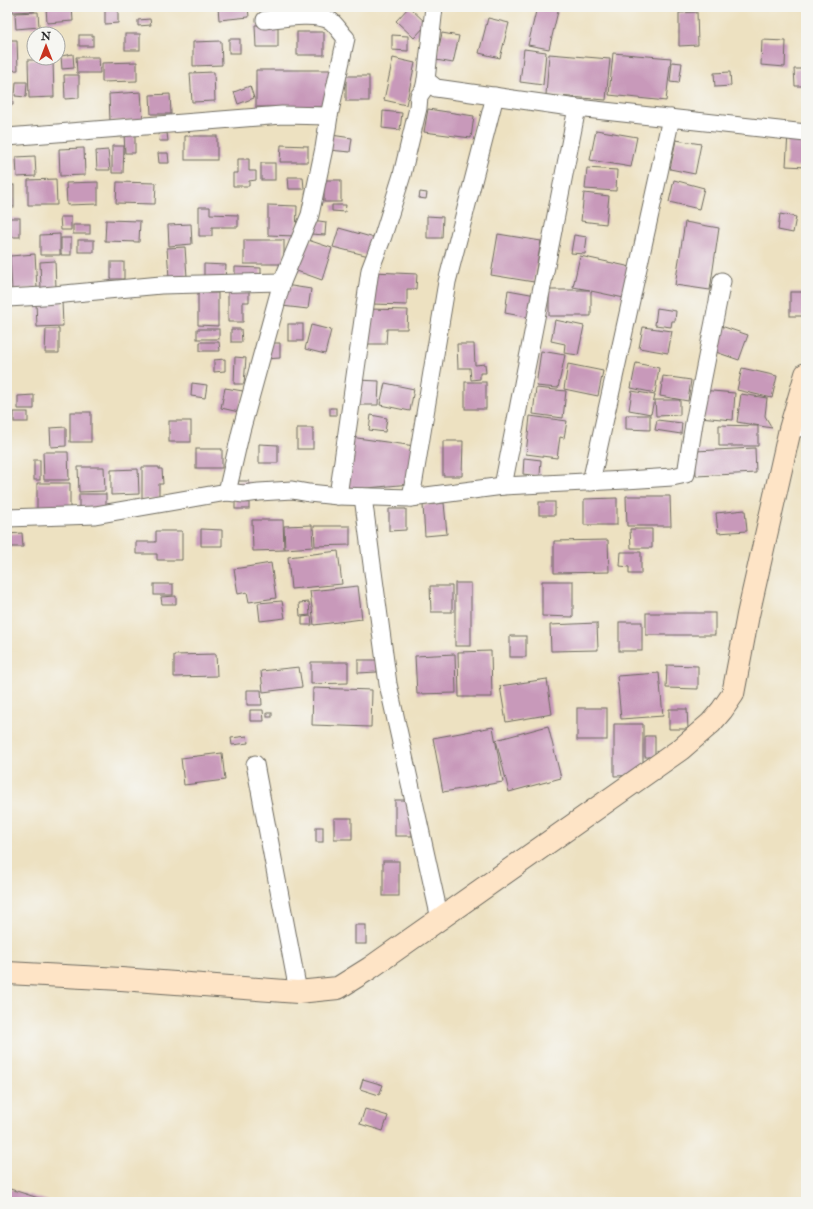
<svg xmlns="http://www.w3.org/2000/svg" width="813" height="1209" font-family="'IM FELL Double Pica',serif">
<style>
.building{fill:#c899ba}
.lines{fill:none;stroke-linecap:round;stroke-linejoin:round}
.street-casing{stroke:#6f6b60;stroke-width:19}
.secondary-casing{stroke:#6f6b60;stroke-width:24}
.street{stroke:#fff;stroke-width:17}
.secondary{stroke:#fee4c6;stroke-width:22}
</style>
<rect width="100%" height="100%" fill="#f6f6f2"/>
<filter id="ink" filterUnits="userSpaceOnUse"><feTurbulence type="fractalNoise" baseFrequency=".025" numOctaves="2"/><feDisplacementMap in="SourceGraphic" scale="8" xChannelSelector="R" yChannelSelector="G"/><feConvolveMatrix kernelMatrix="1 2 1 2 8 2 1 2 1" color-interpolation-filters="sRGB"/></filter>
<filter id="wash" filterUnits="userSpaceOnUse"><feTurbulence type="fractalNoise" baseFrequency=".012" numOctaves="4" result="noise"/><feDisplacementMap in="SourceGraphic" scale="16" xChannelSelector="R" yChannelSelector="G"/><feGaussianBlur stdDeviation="0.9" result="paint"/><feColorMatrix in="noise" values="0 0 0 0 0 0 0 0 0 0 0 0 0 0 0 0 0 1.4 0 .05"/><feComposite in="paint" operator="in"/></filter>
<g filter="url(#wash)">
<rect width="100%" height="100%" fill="#ede1c1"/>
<g id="blocks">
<g class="building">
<polygon points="12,7 35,7 35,11 13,12"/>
<polygon points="46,7 72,7 73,21 47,23"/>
<polygon points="105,7 118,7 118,23 105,24"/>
<polygon points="218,7 248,7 249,17 219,20"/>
<polygon points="280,7 318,7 318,10 280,12"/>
<polygon points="409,7 427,24 414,38 396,21"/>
<polygon points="537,7 559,7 549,49 528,45"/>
<polygon points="38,12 39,27 16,29 15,13"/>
<polygon points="697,12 698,45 679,46 679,13"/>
<polygon points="488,18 509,23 500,58 479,53"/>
<polygon points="150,19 151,25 138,26 138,20"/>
<polygon points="255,25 278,25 278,47 256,47"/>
<rect x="297" y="32" width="27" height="23"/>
<polygon points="442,33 459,36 453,63 436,60"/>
<rect x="125" y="34" width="15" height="16"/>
<rect x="79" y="35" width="14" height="11"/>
<polygon points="392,35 408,36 408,51 392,50"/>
<rect x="229" y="39" width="11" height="14"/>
<polygon points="7,40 17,40 18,70 7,71"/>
<polygon points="762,40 786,41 785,67 761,65"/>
<polygon points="221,41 222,65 193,66 193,42"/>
<polygon points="524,49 546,52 543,85 520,82"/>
<polygon points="613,53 671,58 666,101 609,95"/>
<polygon points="73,54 74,68 62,69 61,56"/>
<polygon points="549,54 610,59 606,100 546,95"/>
<polygon points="76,57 99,57 100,73 77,73"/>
<polygon points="393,58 415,63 406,105 384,100"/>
<polygon points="28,60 53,60 54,97 29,98"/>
<polygon points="137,62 137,81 102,82 102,63"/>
<polygon points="672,62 682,63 679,83 670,82"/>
<polygon points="794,69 806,69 806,86 795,86"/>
<polygon points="256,70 335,70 328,107 256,107"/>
<polygon points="214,72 215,101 192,102 190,73"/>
<polygon points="730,72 731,86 715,87 714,73"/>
<polygon points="64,75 79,75 79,98 65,99"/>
<rect x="346" y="76" width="23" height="25"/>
<polygon points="16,82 27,82 26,97 15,96"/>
<polygon points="7,85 12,85 13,105 7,105"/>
<polygon points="250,86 254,98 238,104 234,92"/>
<polygon points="141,92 143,120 110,121 109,94"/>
<polygon points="170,94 171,114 151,114 150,95"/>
<polygon points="428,109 474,116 471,138 424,132"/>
<polygon points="383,111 402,113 400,130 382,128"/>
<polygon points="596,130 637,137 631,167 590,160"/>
<polygon points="135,132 135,153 125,153 124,133"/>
<polygon points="158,133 167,133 168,141 159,141"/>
<polygon points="788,133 806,134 806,167 786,166"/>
<polygon points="331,135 352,138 350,152 329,150"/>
<rect x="185" y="136" width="32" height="24"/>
<polygon points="676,140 701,144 695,174 670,169"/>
<polygon points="281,145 308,146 308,162 280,162"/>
<polygon points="112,146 124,146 123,173 112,173"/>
<polygon points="84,148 85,175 60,176 59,149"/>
<polygon points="108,150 110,170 97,170 96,151"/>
<polygon points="158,153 168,153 169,163 159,163"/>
<polygon points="35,156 36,176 17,177 16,157"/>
<polygon points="238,159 249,159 249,171 256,171 256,180 249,181 249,186 233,186 233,173 238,173"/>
<rect x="261" y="163" width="14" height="17"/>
<polygon points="587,168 617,170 616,191 585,189"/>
<polygon points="288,177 303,177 304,189 289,189"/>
<polygon points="56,179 57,205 28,205 28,180"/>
<rect x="324" y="180" width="17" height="22"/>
<polygon points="674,180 704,188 699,209 669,202"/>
<polygon points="98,182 98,204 67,205 66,183"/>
<polygon points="117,182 156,183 155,204 116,203"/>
<rect x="7" y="185" width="7" height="22"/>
<polygon points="420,192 427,193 426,199 419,198"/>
<polygon points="584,193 609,196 606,224 581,221"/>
<polygon points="268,205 297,206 296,236 268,235"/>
<polygon points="332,205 346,205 345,212 332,211"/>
<polygon points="199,207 210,207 210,214 238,215 238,227 212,227 212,236 199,236"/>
<polygon points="780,214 796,217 793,233 778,230"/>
<polygon points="427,216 443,217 442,238 427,238"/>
<polygon points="60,217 71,217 71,230 61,230"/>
<rect x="7" y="218" width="13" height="19"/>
<polygon points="106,220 140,221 139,242 105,241"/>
<polygon points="312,220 326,222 325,235 311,234"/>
<polygon points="685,222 719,228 710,290 675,285"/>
<polygon points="191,224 192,244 169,246 168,225"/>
<rect x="73" y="225" width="17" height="9"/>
<polygon points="339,228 378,239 373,257 333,247"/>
<polygon points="60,234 60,255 40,255 40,235"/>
<polygon points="498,234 541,241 534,282 491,275"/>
<polygon points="574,235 587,237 585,254 571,253"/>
<rect x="61" y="238" width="10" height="17"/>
<polygon points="305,239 332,248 322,280 294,270"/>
<rect x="78" y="240" width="16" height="12"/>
<rect x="244" y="240" width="40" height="24"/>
<polygon points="185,247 187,277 169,278 167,248"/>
<polygon points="35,254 37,288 12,290 10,256"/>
<polygon points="580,256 631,267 624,298 591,291 591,316 549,316 549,290 590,290 573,287"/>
<polygon points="55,261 56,288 41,289 40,262"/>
<rect x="111" y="262" width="13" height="17"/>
<polygon points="204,264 226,265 225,281 204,280"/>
<rect x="7" y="265" width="2" height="20"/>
<polygon points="235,267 261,268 261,278 235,277"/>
<polygon points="373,272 417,274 416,289 407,289 407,305 372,304"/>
<polygon points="285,285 311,289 308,309 282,306"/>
<polygon points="228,290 249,290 249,302 243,302 243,322 228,322"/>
<polygon points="508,290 536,295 532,318 505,313"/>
<rect x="790" y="292" width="16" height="24"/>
<polygon points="198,293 218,293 218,326 198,325"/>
<polygon points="62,301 63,326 37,327 36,302"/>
<polygon points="657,308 676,311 675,321 672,321 671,327 655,325"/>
<polygon points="368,309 408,310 407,329 387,329 386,344 368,344"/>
<polygon points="555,320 584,326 578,355 564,353 565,344 551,341"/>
<rect x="288" y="324" width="15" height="17"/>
<polygon points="311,325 331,330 325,354 305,349"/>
<polygon points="718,325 748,335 739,360 710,350"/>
<polygon points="643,327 672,331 668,353 639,348"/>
<polygon points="46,329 59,329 59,353 45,353"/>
<rect x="197" y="329" width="22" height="10"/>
<polygon points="231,329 241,329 242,342 231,342"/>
<polygon points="200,342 219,342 220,351 200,351"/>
<polygon points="264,343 280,343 280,358 265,359"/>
<polygon points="457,344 474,344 475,365 485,364 486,373 480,373 480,379 471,380 470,368 458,368"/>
<polygon points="541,351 565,355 558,388 536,386"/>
<polygon points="235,357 246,358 244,384 234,384"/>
<polygon points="225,359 225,371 214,372 214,360"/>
<polygon points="636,363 659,368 655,393 631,388"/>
<polygon points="568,364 603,371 598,396 564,389"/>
<polygon points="742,368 777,376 772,398 737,390"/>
<polygon points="663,376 691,380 688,401 660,396"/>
<polygon points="357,380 379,381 378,405 356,405"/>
<rect x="465" y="382" width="21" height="27"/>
<polygon points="192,383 207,385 205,398 191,396"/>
<polygon points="385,383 414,389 410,411 380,405"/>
<polygon points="225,388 243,391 239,412 221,408"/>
<polygon points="536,388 566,391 563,418 533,414"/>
<polygon points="701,390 735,393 733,420 699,417"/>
<polygon points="632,391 655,395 651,414 629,410"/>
<polygon points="7,394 10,408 7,409"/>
<polygon points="741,394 767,398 765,416 772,428 737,422"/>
<polygon points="34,395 34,409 18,409 18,396"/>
<polygon points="655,400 680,400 680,415 656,416"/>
<rect x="330" y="408" width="6" height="7"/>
<rect x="14" y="412" width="14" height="10"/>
<rect x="70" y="412" width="21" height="30"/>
<polygon points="371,415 387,418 385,432 369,430"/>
<polygon points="626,415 650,415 650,430 626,429"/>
<polygon points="530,416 567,421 564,438 560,437 557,458 526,454"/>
<polygon points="657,420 682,423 681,434 655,430"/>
<rect x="169" y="421" width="22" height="21"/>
<polygon points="719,425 758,426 758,446 719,446"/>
<polygon points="66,427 66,446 51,447 50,428"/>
<rect x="297" y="428" width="16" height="21"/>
<polygon points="350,437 415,446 410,484 346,490"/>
<polygon points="443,441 463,441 462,476 443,476"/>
<polygon points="259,444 278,445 278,463 259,463"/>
<polygon points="755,448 756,473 696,476 695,451"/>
<rect x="196" y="449" width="26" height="19"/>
<polygon points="43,452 68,452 69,480 44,480"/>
<polygon points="524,458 541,460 540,476 523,474"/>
<rect x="34" y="460" width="6" height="20"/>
<polygon points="78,467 104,467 105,491 79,492"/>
<polygon points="142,467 159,467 159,469 162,469 163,484 159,484 159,499 142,499"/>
<polygon points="138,469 139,494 111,495 111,470"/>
<rect x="238" y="481" width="11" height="6"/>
<polygon points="37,483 70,483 70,509 37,510"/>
<rect x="79" y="494" width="27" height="14"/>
<polygon points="626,496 670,496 671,526 627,526"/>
<rect x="235" y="498" width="14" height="11"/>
<polygon points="617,498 617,525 584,525 584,499"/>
<rect x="539" y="502" width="16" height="13"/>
<polygon points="444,503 447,534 425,536 423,505"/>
<polygon points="389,509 406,509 406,530 389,531"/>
<polygon points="745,510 747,531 718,533 716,513"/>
<polygon points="252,520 283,520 284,550 253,551"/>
<polygon points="312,525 313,547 285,549 284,526"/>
<polygon points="314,526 350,526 350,545 315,546"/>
<polygon points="201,529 222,530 222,546 201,546"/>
<polygon points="630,529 652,529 652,548 631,548"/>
<polygon points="156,531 182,531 182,560 157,560 157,554 136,554 136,542 156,542"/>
<polygon points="22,533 23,547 7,547 7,534"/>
<polygon points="608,540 609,572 554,573 554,541"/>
<polygon points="338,551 342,584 291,589 288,557"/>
<polygon points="621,552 641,552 641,574 629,574 629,567 620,566"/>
<polygon points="271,563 276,598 249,602 247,592 238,594 234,569"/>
<polygon points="542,581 573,581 573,617 542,616"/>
<rect x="455" y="583" width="16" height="63"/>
<rect x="154" y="584" width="19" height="11"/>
<polygon points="358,586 362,619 314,625 310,591"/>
<polygon points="430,586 452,586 452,612 431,612"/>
<polygon points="176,596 176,604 162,604 161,597"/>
<polygon points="282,601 285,618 260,621 258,603"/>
<polygon points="309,602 310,615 300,616 299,603"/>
<rect x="646" y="613" width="69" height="22"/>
<polygon points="311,616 312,625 302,625 302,617"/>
<rect x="619" y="622" width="23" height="29"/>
<polygon points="597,623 598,650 551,651 550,625"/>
<rect x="510" y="636" width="16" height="21"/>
<polygon points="491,651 492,697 459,697 458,652"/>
<polygon points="216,654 217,676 174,677 174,655"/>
<polygon points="455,654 456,693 417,694 415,656"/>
<polygon points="358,660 377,660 377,672 358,673"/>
<polygon points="311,662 348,662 348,683 311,684"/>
<polygon points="667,665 698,666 698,689 666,688"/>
<polygon points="299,667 302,687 263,692 261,671"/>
<polygon points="659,673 663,716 621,719 617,676"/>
<polygon points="547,679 552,714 506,722 500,686"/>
<polygon points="313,688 372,690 371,727 312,725"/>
<polygon points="247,690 261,690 262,705 247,705"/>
<rect x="577" y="708" width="30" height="32"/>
<polygon points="669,709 687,709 688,729 669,729"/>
<polygon points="250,710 263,710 264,721 250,721"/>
<rect x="267" y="713" width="5" height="4"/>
<polygon points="614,724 643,724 643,775 614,776"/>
<polygon points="548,726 561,778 509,792 496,740"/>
<polygon points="493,727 503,782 443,792 433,738"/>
<polygon points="247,736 248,743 232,745 231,738"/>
<rect x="645" y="736" width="10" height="21"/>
<polygon points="222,753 225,780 184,785 181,758"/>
<rect x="395" y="800" width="17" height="36"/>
<rect x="334" y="818" width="18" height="21"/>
<rect x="316" y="827" width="7" height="15"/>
<rect x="383" y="861" width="16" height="35"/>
<rect x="355" y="925" width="11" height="19"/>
<polygon points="363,1079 383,1085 379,1095 360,1089"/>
<polygon points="365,1109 388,1116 383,1131 360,1124"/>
<polygon points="7,1188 51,1202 7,1202"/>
</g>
</g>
</g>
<g filter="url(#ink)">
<use href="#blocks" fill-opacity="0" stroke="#6f6b60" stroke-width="1"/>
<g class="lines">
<g class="street-casing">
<g id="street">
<polyline points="426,80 434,7"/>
<polyline points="7,137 282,115 329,116"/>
<polyline points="7,298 43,296 161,285 282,282"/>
<polyline points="790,429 806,427"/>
<polyline points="591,482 671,118"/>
<polyline points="503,486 577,108"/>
<path d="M227 492 241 431 282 282 310 215 324 148 329 116 346 38C341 33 336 25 331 21 316 12 282 18 265 20"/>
<polyline points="338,496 370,270 383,236 402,175 418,108 419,96 424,89 426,80 436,88 577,108 806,133"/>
<polyline points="363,497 388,684 440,919"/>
<polyline points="411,498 447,282 495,96"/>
<polyline points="7,518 95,515 227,492 244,494 259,492 292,490 309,493 338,496 411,498 503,486 626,480 672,477 686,474 694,423 722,281"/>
<polyline points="255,764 298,991"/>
</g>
</g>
<g class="secondary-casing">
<polyline id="secondary" points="7,973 121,979 298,992 338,988 370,968 681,749 711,723 722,710 733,694 748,615 790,429 806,374"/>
</g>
<use href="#street" class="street"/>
<use href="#secondary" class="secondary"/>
</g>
</g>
<rect width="813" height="1209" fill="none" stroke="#f6f6f2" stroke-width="24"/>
<g transform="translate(46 46)"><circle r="19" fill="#f6f6f2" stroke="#a5a5a2"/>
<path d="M0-3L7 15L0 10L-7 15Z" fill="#c8321e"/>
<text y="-6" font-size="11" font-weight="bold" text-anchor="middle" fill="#2b2b2b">N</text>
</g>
</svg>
